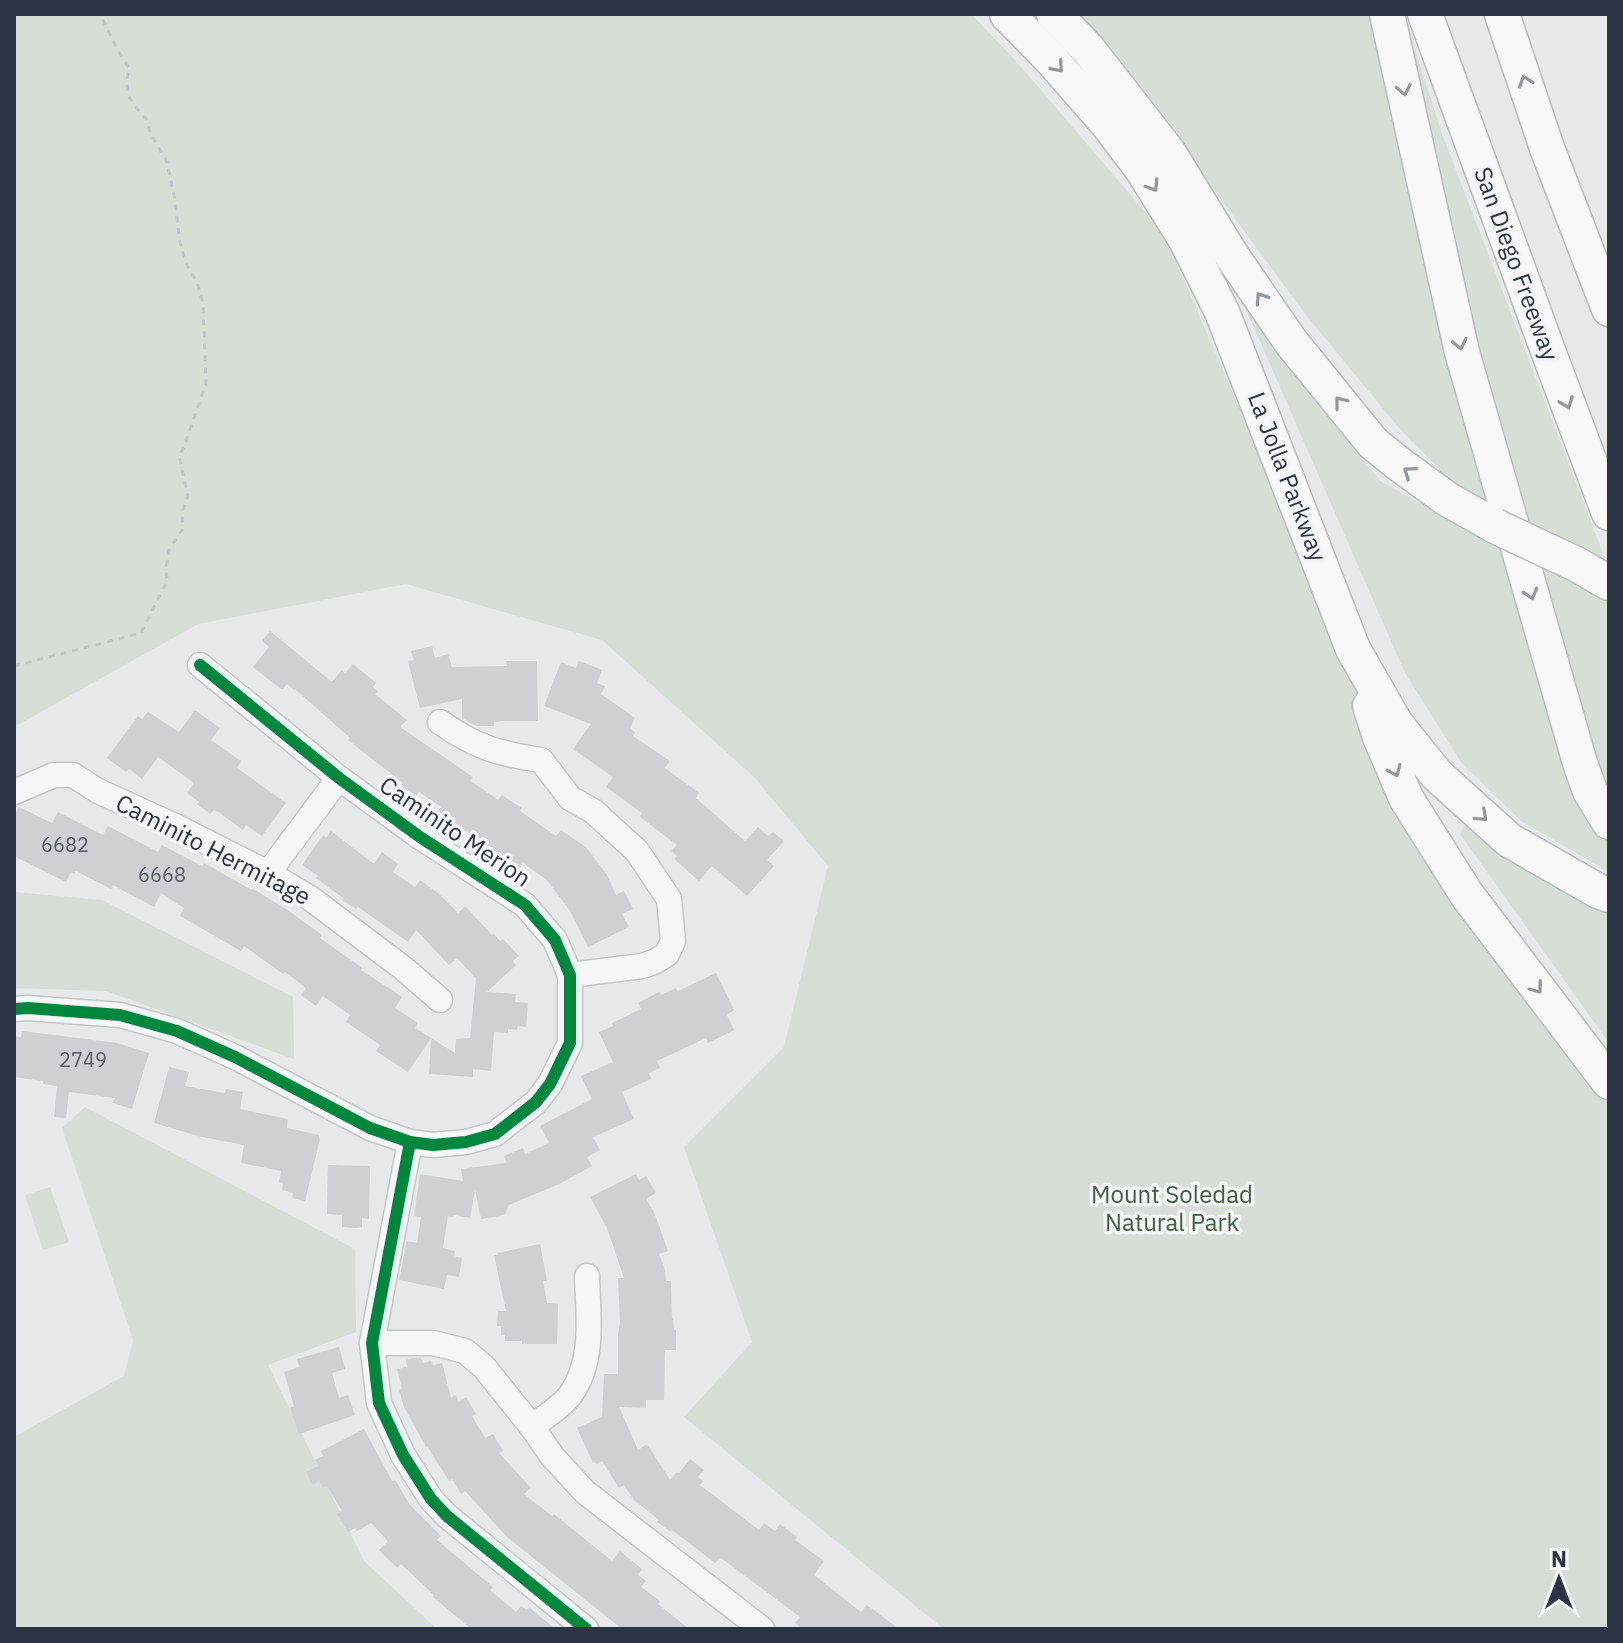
<svg xmlns="http://www.w3.org/2000/svg" width="1623" height="1643" font-family="'IBM Plex Sans',sans-serif">
<style>
.green{fill:#d6ded6}
.building{fill:#ced0d3}
.lines{fill:none;stroke-linecap:round;stroke-linejoin:round}
.minor-casing{stroke:#c4c6c8;stroke-width:27}
.highway-casing{stroke:#b8bbbf;stroke-width:37}
.path{stroke:#c5c6ca;stroke-width:3;stroke-dasharray:6 6;stroke-linecap:butt}
.minor{stroke:#f5f6f7;stroke-width:24}
.highway{stroke:#f8f8f8;stroke-width:34}
.highway-bridge-casing{stroke:#b8bbbf;stroke-width:37;stroke-linecap:butt}
.highway-bridge{stroke:#f8f8f8;stroke-width:34}
.cycleway-casing{stroke:#f4f6f9;stroke-width:17}
.cycleway{stroke:#00873e;stroke-width:12}
.oneway{stroke:#92969e}
.labels{text-anchor:middle;stroke-width:7;stroke-linejoin:round;paint-order:stroke}
.number-label{font-size:20px;fill:#545c69}
.street-label{font-size:24px;fill:#2b3445;stroke:#f4f6f9}
.park-label{font-size:24px;fill:#3f6138;stroke:#f4f6f9}
</style>
<rect width="100%" height="100%" fill="#e6e8ea"/>
<g class="green">
<polygon points="14,14 971,14 1016,61 1164,234 1428,843 1609,1102 1609,1629 944,1629 684,1417 752,1342 684,1147 784,1047 828,866 754,777 602,640 406,584 198,624 14,727"/>
<polygon points="1070,14 1372,14 1609,838 1609,872 1521,821 1461,762 1405,673 1245,307 1380,481 1449,519 1443,473 1399,428 1306,315 1122,65"/>
<polygon points="1404,14 1441,131 1609,569 1609,791 1603,780 1543,600 1436,176"/>
<polygon points="1468,819 1609,908 1609,1043 1460,834"/>
<polygon points="14,892 102,900 293,997 294,1059 106,991 14,988"/>
<polygon points="85,1107 355,1249 356,1332 268,1365 364,1561 437,1629 14,1629 14,1437 124,1376 133,1340 62,1128"/>
<polygon points="50,1187 69,1242 43,1250 25,1195"/>
</g>
<g class="building">
<polygon points="270,631 332,682 342,670 345,673 353,664 376,683 373,687 378,691 375,694 407,720 400,727 473,777 471,781 498,800 502,795 522,808 520,811 556,836 561,830 586,847 607,875 616,895 624,891 633,909 622,914 629,927 588,947 570,911 547,880 523,863 520,868 500,854 499,855 438,811 441,807 419,792 416,796 401,786 403,783 348,740 350,738 295,689 294,690 287,684 283,689 281,689 253,667 269,647 262,641"/>
<polygon points="432,646 435,658 448,654 452,667 507,666 506,661 537,661 538,721 502,721 494,722 494,726 476,726 462,718 462,699 420,708 408,661 414,660 411,651"/>
<polygon points="579,661 602,670 597,683 605,686 601,694 635,718 630,728 635,732 633,736 670,761 665,768 699,793 696,798 745,841 758,827 768,836 773,832 784,841 767,860 774,866 747,896 712,866 699,881 674,859 677,856 671,851 677,845 640,817 642,813 606,787 613,777 573,749 591,724 544,706 561,662 576,668"/>
<polygon points="195,710 220,728 211,740 241,761 237,768 286,803 262,836 246,825 243,830 220,813 214,810 210,814 197,804 199,802 187,793 194,783 158,757 142,779 129,769 126,772 107,758 138,716 142,719 148,712 179,732"/>
<polygon points="19,807 52,823 58,812 103,835 108,826 158,852 162,845 202,866 204,863 252,890 253,889 286,909 322,935 320,938 362,968 361,970 402,997 395,1008 418,1023 415,1028 431,1038 408,1072 376,1051 380,1045 346,1022 350,1015 323,996 316,1006 301,995 306,988 285,972 283,974 244,946 241,951 180,916 184,908 161,893 154,907 113,885 111,889 76,871 74,874 71,872 66,882 14,856 14,816"/>
<polygon points="331,831 374,864 382,852 398,864 393,872 415,887 420,880 439,894 458,913 465,906 492,935 493,933 500,941 503,939 519,956 513,961 516,965 487,992 516,994 515,1002 528,1003 526,1027 518,1026 517,1030 508,1029 508,1033 494,1032 491,1071 473,1069 473,1077 429,1074 431,1038 455,1053 456,1039 470,1038 476,978 457,958 449,965 416,930 408,942 358,907 356,909 342,900 343,898 316,878 318,876 302,865 323,835 326,838"/>
<polygon points="716,973 734,1010 727,1015 734,1030 708,1043 706,1038 657,1061 660,1068 649,1073 651,1079 622,1092 634,1119 593,1137 600,1150 587,1157 592,1166 559,1184 509,1205 505,1214 499,1216 481,1219 475,1190 470,1218 454,1215 453,1217 448,1216 443,1248 455,1251 454,1256 462,1258 459,1277 447,1275 444,1289 399,1280 407,1241 417,1243 421,1217 414,1216 420,1174 463,1181 461,1169 507,1163 504,1156 523,1148 525,1154 549,1143 540,1126 592,1099 581,1076 613,1062 599,1032 613,1026 612,1023 641,1009 638,1003 659,992 661,995 676,988 678,991"/>
<polygon points="22,1031 117,1043 149,1053 132,1109 113,1103 115,1098 69,1092 66,1118 54,1117 57,1086 43,1084 43,1081 14,1077 16,1054 14,1054 14,1036 21,1037"/>
<polygon points="169,1067 189,1072 185,1086 225,1093 226,1089 243,1092 240,1109 288,1119 287,1128 319,1135 319,1138 320,1139 305,1201 292,1198 293,1193 282,1190 283,1183 279,1182 281,1171 241,1163 244,1145 198,1136 154,1123"/>
<polygon points="328,1165 370,1166 369,1219 362,1218 362,1227 356,1228 342,1227 342,1215 327,1214"/>
<polygon points="636,1174 639,1180 646,1176 656,1193 646,1199 654,1212 668,1251 659,1254 665,1270 666,1281 671,1281 672,1318 673,1318 674,1330 676,1330 676,1350 665,1350 664,1400 646,1400 646,1408 619,1407 638,1450 647,1444 670,1480 677,1472 679,1473 690,1459 704,1470 698,1477 703,1481 700,1485 759,1530 764,1523 775,1531 780,1524 797,1537 795,1540 824,1561 814,1575 861,1612 867,1605 899,1629 803,1629 795,1623 800,1617 721,1558 715,1563 672,1530 671,1532 657,1522 659,1520 634,1500 624,1485 619,1488 602,1461 596,1464 595,1462 593,1463 577,1428 602,1417 604,1374 618,1374 618,1335 620,1323 618,1278 624,1278 607,1228 590,1197"/>
<polygon points="540,1244 547,1281 543,1281 547,1303 558,1304 557,1344 522,1344 522,1341 505,1341 505,1335 501,1335 501,1326 497,1326 498,1311 506,1311 494,1255 498,1255 498,1253"/>
<polygon points="339,1347 345,1369 332,1373 339,1398 348,1395 355,1415 299,1434 290,1408 294,1406 284,1372 299,1367 297,1359"/>
<polygon points="414,1358 421,1358 423,1363 431,1361 433,1365 442,1363 451,1398 455,1395 459,1401 466,1397 476,1414 472,1416 485,1438 493,1434 503,1451 499,1453 531,1488 524,1494 552,1516 554,1514 612,1561 620,1551 642,1569 638,1575 646,1581 641,1587 660,1601 658,1604 689,1629 622,1629 507,1537 465,1491 461,1494 452,1479 449,1481 427,1446 426,1447 404,1407 399,1390 402,1389 397,1369 407,1367 406,1360"/>
<polygon points="364,1429 392,1481 395,1480 410,1505 441,1536 437,1540 493,1587 490,1590 516,1612 521,1606 527,1610 529,1607 555,1629 471,1629 433,1597 434,1595 401,1564 397,1568 379,1550 388,1541 371,1523 357,1531 355,1528 348,1532 337,1514 342,1511 327,1486 323,1488 319,1481 313,1485 306,1472 318,1466 315,1460 323,1456 321,1451"/>
</g>
<g class="lines">
<g class="minor-casing">
<g id="minor">
<path d="M440 722C475 747 499 754 541 760L570 798 593 811 637 851 669 899 673 941 667 954 654 962 642 966 570 975"/>
<polyline points="14,792 54,775 73,775 98,791 177,827 268,873 310,898 403,968 440,1000"/>
<polyline points="268,873 339,778"/>
<polyline points="14,1009 28,1008 120,1015 177,1031 235,1057 370,1128 410,1142 433,1145 466,1142 495,1134 536,1102 550,1084 570,1043 570,975 555,940 525,905 420,837 339,778 200,665"/>
<polyline points="410,1142 372,1343 379,1403 403,1455 431,1499 447,1516 586,1629"/>
<polyline points="372,1343 433,1343 465,1351 484,1367 532,1427 552,1456 585,1492 762,1629"/>
<path d="M532 1427C544 1417 562 1407 571 1394 595 1360 588 1315 587 1276"/>
</g>
</g>
<g class="highway-casing">
<g id="highway">
<polyline points="1007,14 1050,58 1107,123 1142,169 1186,240 1222,312 1353,649 1396,724 1437,775 1509,840 1598,891 1609,895"/>
<polyline points="1054,14 1088,49 1169,153 1232,256 1291,342 1373,443 1399,464 1447,499 1495,526"/>
<polyline points="1387,14 1462,352 1580,763 1590,791 1609,822"/>
<polyline points="1425,14 1547,348 1609,513"/>
<polyline points="1502,14 1547,148 1609,309"/>
<polyline points="1576,564 1609,583"/>
<polyline points="1370,706 1380,737 1406,798 1467,895 1609,1082"/>
</g>
</g>
<polyline class="path" points="14,666 141,633 167,581 166,567 169,550 182,530 183,510 188,496 179,456 184,447 206,383 203,304 197,282 186,263 180,243 175,200 167,162 150,133 147,120 137,109 128,95 127,80 129,68 118,51 100,14"/>
<use href="#minor" class="minor"/>
<use href="#highway" class="highway"/>
<g class="highway-bridge-casing">
<polyline id="highway-bridge" points="1495,526 1576,564"/>
</g>
<use href="#highway-bridge" class="highway-bridge"/>
<g class="cycleway-casing">
<g id="cycleway">
<polyline points="14,1009 28,1008 120,1015 177,1031 235,1057 370,1128 410,1142 433,1145 466,1142 495,1134 536,1102 550,1084 570,1043 570,975 555,940 525,905 420,837 339,778 200,665"/>
<polyline points="410,1142 372,1343 379,1403 403,1455 431,1499 447,1516 586,1629"/>
</g>
</g>
<use href="#cycleway" class="cycleway"/>
</g>
<defs><path id="oneway-chevron" d="M-2-3.5L2.5 0L-2 3.5" fill="none" stroke-width="1.6" stroke-linecap="round" stroke-linejoin="round" transform="scale(2)"/></defs>
<g class="oneway">
<use href="#oneway-chevron" transform="translate(1058 67) rotate(49)"/>
<use href="#oneway-chevron" transform="translate(1525 81) rotate(-109)"/>
<use href="#oneway-chevron" transform="translate(1404 90) rotate(78)"/>
<use href="#oneway-chevron" transform="translate(1153 186) rotate(58)"/>
<use href="#oneway-chevron" transform="translate(1261 298) rotate(-124)"/>
<use href="#oneway-chevron" transform="translate(1460 344) rotate(77)"/>
<use href="#oneway-chevron" transform="translate(1340 402) rotate(-129)"/>
<use href="#oneway-chevron" transform="translate(1567 403) rotate(69)"/>
<use href="#oneway-chevron" transform="translate(1409 472) rotate(-144)"/>
<use href="#oneway-chevron" transform="translate(1531 594) rotate(74)"/>
<use href="#oneway-chevron" transform="translate(1395 771) rotate(67)"/>
<use href="#oneway-chevron" transform="translate(1482 816) rotate(42)"/>
<use href="#oneway-chevron" transform="translate(1537 988) rotate(53)"/>
</g>
<g class="labels">
<g class="number-label">
<text x="65" y="852">6682</text>
<text x="162" y="882">6668</text>
<text x="83" y="1067">2749</text>
</g>
<g class="street-label">
<text transform="translate(1516 264) rotate(70)" y="8">San Diego Freeway</text>
<text transform="translate(1287 477) rotate(69)" y="8">La Jolla Parkway</text>
<text transform="translate(455 832) rotate(34)" y="8">Caminito Merion</text>
<text transform="translate(213 850) rotate(27)" y="8">Caminito Hermitage</text>
</g>
<g class="park-label">
<text x="1172" y="1203">Mount Soledad<tspan x="1172" dy="28">Natural Park</tspan></text>
</g>
</g>
<rect width="1623" height="1643" fill="none" stroke="#2b3445" stroke-width="32"/>
<g transform="translate(1559 1579)" stroke="#f4f6f9" stroke-width="6" paint-order="stroke">
<path d="M0-6L14 30L0 20L-14 30Z" fill="#2b3445"/>
<text y="-12" font-size="22" font-weight="bold" text-anchor="middle" fill="#2b3445">N</text>
</g>
</svg>
